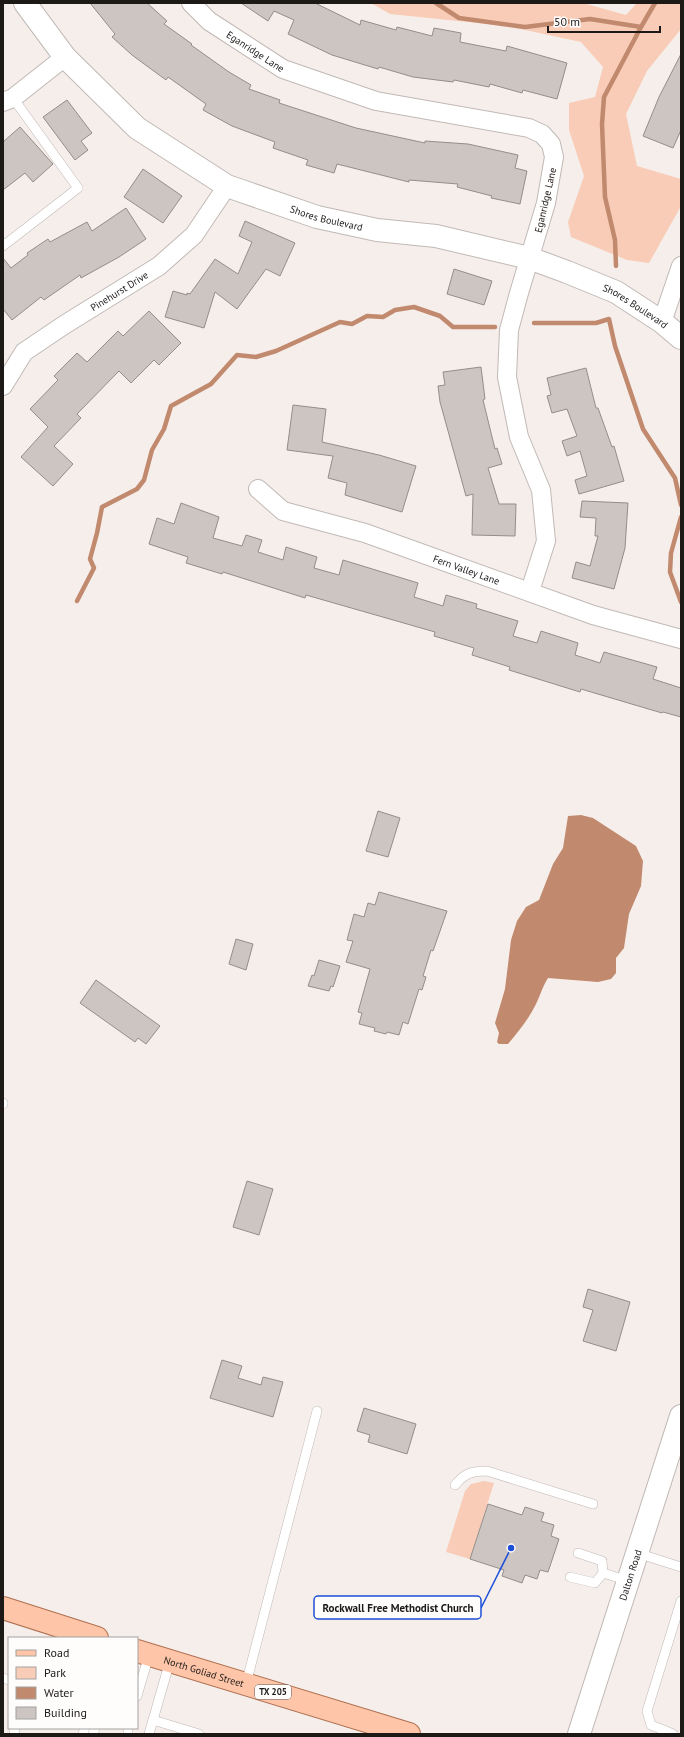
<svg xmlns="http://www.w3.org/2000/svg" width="684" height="1737" font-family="'PT Sans',sans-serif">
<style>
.green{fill:#f8ccb6}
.water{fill:#c1896d}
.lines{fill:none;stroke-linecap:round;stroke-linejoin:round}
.stream{stroke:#c1896d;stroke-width:4.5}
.building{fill:#ccc5c1;stroke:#948d89}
.service-casing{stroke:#c0b9b5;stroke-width:10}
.minor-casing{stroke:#c0b9b5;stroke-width:20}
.tertiary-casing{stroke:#c0b9b5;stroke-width:24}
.primary-casing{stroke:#af7050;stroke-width:24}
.service{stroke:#fff;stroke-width:9}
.minor{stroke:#fff;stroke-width:18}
.tertiary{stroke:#fff;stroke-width:22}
.primary{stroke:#fec5a8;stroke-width:22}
.labels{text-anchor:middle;stroke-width:3;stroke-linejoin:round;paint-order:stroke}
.shield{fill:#fffdfc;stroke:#605d5c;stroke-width:1}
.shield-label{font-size:9px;font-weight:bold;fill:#1c1917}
.street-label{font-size:10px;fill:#1c1917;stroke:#fffdfc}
.leader{fill:none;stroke:#1d4ed8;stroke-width:1.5}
.callout-dot{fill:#1d4ed8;stroke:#fffdfc;stroke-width:1.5}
.callout{fill:#fffdfc;stroke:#1d4ed8;stroke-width:1.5}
.callout-label{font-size:11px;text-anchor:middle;font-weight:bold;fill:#1c1917}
</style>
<rect width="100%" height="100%" fill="#f6eeeb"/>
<g class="green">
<polygon points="371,3 583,3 626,15 637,3 681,3 681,29 647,71 626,114 637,166 681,179 681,206 649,263 627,260 571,237 568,222 584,176 569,130 569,103 595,97 603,67 581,42 507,26 390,14"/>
<polygon points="484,1481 494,1483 470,1559 446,1552 465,1491 471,1484"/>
</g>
<path class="water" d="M581 815 593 818 636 846 643 861 641 886 629 914 624 948 616 958V973L611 979 598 982 548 978C542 987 540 997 535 1006 528 1020 518 1032 508 1044H499L497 1042 499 1033 495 1023 505 989 511 940 517 921 526 907 539 900 553 864 563 848 568 816Z"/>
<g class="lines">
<g class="stream">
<polyline points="436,3 459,18 525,27 590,19 641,27"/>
<polyline points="616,266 615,240 605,197 602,124 604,97 641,27 655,3"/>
<polyline points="534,323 596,323 609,319 615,346 643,429 675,478 681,505"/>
<polyline points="681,517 671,553 670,572 681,602"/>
<polyline points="77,601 94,568 90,559 97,533 102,507 137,489 144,480 152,450 164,429 171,406 211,384 237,355 256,357 276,351 340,322 352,324 367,316 383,317 395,310 414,307 440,316 453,327 495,327"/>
</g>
</g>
<g class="building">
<polygon points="90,3 147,3 167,21 164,24 192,44 191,45 229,72 251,85 249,89 280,100 279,103 356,128 425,143 425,141 468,144 518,155 515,168 527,171 520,204 491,198 492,196 457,187 458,184 409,180 409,182 337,164 334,173 306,165 308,160 273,148 275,142 232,126 203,110 206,104 168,77 166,80 132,55 112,37 115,34"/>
<polygon points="241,3 315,3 360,25 361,20 396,30 397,27 432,36 434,28 461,33 460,42 506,51 507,46 567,63 557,99 523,90 522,93 490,84 489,87 454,80 453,82 413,77 379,67 378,69 332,55 288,34 294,20 274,11 268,21"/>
<polygon points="681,54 681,130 673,148 643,136 659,97"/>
<polygon points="67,100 92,133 81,141 88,150 75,160 43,117"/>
<polygon points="20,127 53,164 33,182 25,173 3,190 3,142"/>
<polygon points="143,169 182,196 163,223 124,197"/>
<polygon points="126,208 146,239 119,257 81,278 80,275 44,300 41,297 12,320 3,309 3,258 11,268 28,255 27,253 48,239 50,242 87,222 92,231"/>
<polygon points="245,221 295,243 280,276 266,269 237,309 215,292 204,328 165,317 173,291 187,295 187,293 190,294 215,259 238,274 252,242 239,236"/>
<polygon points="454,269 492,281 484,305 447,294"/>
<polygon points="149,311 181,343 159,365 154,360 131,383 119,371 77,414 81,418 54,446 73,464 53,486 21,457 48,427 30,409 58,380 54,376 77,353 87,362 118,331 123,336"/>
<polygon points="481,367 485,399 483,400 495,449 497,448 502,464 488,468 499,504 516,504 515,536 472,535 473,494 466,496 440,402 438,386 445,385 443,372"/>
<polygon points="586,368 596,408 598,408 612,447 614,446 624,481 579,494 575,480 587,476 580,451 567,456 562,441 577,436 567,409 552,413 547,396 551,395 547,378"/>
<polygon points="293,405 326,409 322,442 379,455 416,466 402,512 345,495 347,483 328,478 333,456 287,450"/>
<polygon points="582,501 628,503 625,548 614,589 572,578 576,562 590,566 598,536 595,536 596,518 580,517"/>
<polygon points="181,503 219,517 213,538 242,546 246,535 262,540 258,552 283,560 286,547 317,557 314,568 339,575 343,560 418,583 414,597 443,606 446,595 477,604 476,608 518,621 513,636 537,643 541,631 578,643 575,655 600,663 604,652 657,667 653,679 681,688 681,717 663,712 662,713 581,689 580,692 509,670 510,667 472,655 474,648 434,636 435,632 306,595 305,598 223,572 222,574 186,563 188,557 149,544 157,518 174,524"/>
<polygon points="378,811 400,818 388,857 366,851"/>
<polygon points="379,892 447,911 433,951 431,950 423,976 426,977 422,990 419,989 408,1024 403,1022 399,1035 387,1032 386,1034 374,1031 375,1028 359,1024 362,1013 358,1012 370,969 346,962 353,941 347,940 354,914 364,917 368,903 375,905"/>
<polygon points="236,939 253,944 246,970 229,964"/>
<polygon points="319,960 340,966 333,987 331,986 329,991 308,986 312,975 314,976"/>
<polygon points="96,980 160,1026 146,1044 138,1038 135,1042 80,1003"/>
<polygon points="247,1181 273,1189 259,1235 233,1227"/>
<polygon points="588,1289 630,1302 616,1351 583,1341 593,1310 583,1307"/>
<polygon points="222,1360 242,1366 238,1378 261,1385 263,1377 283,1382 273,1417 210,1398"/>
<polygon points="364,1408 416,1424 407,1454 368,1442 370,1435 357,1431"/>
<polygon points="488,1504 522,1515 525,1507 544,1513 541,1521 554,1525 551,1536 559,1539 548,1572 540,1570 537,1579 525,1575 522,1583 502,1576 504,1570 470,1559"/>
</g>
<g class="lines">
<g class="service-casing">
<g id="service">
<polyline points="3,246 78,188 13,98"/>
<polyline points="3,1104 3,1103"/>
<path d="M455 1485C465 1473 472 1471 487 1471L593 1504"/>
<polyline points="637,1553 681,1567"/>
<polyline points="603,1573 629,1581"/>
<polyline points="570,1577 595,1583 603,1573 602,1561 578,1553"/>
<polyline points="3,1678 9,1680"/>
<polyline points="246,1684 317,1411"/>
<polyline points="137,1696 149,1655"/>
<polyline points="153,1720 199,1734"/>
<polyline points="128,1728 128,1734"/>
<polyline points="14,1734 15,1728"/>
<polyline points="83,1734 85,1728"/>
<polyline points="93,1734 95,1728"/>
<polyline points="149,1734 170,1661"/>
<polyline points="673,1734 651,1725 647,1711 681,1601"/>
</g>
</g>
<g class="minor-casing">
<g id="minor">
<path id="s1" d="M191 3 209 21 283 69 376 101 529 128 542 134 551 144 554 157 546 203 519 293 509 330 507 377 519 437 541 490 546 541 530 591"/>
<polyline points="3,102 13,98 65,57"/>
<polyline points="662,322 681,266"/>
<path id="s2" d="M3 386 24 352 64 325 159 266 194 235 227 186"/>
<path id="s3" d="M258 489 283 511 365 533 593 615 681 639"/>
</g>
</g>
<g class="tertiary-casing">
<g id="tertiary">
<path id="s4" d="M25 3 65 57 137 128 227 186 317 217 377 230 436 236 529 258 567 272 616 292 662 322 681 338"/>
<path id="s5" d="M579 1734 681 1416"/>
</g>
</g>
<g class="primary-casing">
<g id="primary">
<polyline points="3,1608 97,1638"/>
<path id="s6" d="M137 1651 409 1734"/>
</g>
</g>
<use href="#service" class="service"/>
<use href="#minor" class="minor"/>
<use href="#tertiary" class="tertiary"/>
<use href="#primary" class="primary"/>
</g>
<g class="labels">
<rect class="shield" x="255" y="1685" width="36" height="14" rx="3"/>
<g class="shield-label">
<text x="273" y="1695">TX 205</text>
</g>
<g class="street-label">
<text dy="4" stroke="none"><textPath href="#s1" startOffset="81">Eganridge Lane</textPath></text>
<text transform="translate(545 200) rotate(-77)" y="4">Eganridge Lane</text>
<text dy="4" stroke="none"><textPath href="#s4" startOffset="380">Shores Boulevard</textPath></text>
<text dy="4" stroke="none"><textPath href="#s2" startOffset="153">Pinehurst Drive</textPath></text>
<text dy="4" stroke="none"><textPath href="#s4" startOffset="704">Shores Boulevard</textPath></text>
<text dy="4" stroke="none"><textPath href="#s3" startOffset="226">Fern Valley Lane</textPath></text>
<text dy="4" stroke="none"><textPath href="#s5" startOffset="167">Dalton Road</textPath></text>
<text dy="4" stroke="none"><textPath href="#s6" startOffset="70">North Goliad Street</textPath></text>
</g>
</g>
<path class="leader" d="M511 1548L481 1608"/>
<circle class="callout-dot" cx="511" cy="1548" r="4"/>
<rect class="callout" x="314" y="1596" width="167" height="23" rx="4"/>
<g class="callout-label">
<text x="398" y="1612">Rockwall Free Methodist Church</text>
</g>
<rect width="684" height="1737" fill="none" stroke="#1c1917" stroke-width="8"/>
<rect x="8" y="1637" width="130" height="92" fill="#fffdfc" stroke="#a4a2a0"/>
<rect x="16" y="1650" width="20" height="6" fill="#fec5a8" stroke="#a4a2a0"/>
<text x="44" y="1657" font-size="12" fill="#1c1917">Road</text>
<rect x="16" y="1667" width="20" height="12" fill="#f8ccb6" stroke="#a4a2a0"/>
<text x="44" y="1677" font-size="12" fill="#1c1917">Park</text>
<rect x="16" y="1687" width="20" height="12" fill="#c1896d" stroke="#a4a2a0"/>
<text x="44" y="1697" font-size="12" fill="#1c1917">Water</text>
<rect x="16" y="1707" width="20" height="12" fill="#ccc5c1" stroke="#a4a2a0"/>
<text x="44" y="1717" font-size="12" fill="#1c1917">Building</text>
<path d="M548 26v6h112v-6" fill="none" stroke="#1c1917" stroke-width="2"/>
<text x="554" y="26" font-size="12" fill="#1c1917" stroke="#fffdfc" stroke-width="3" paint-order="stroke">50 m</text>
</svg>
